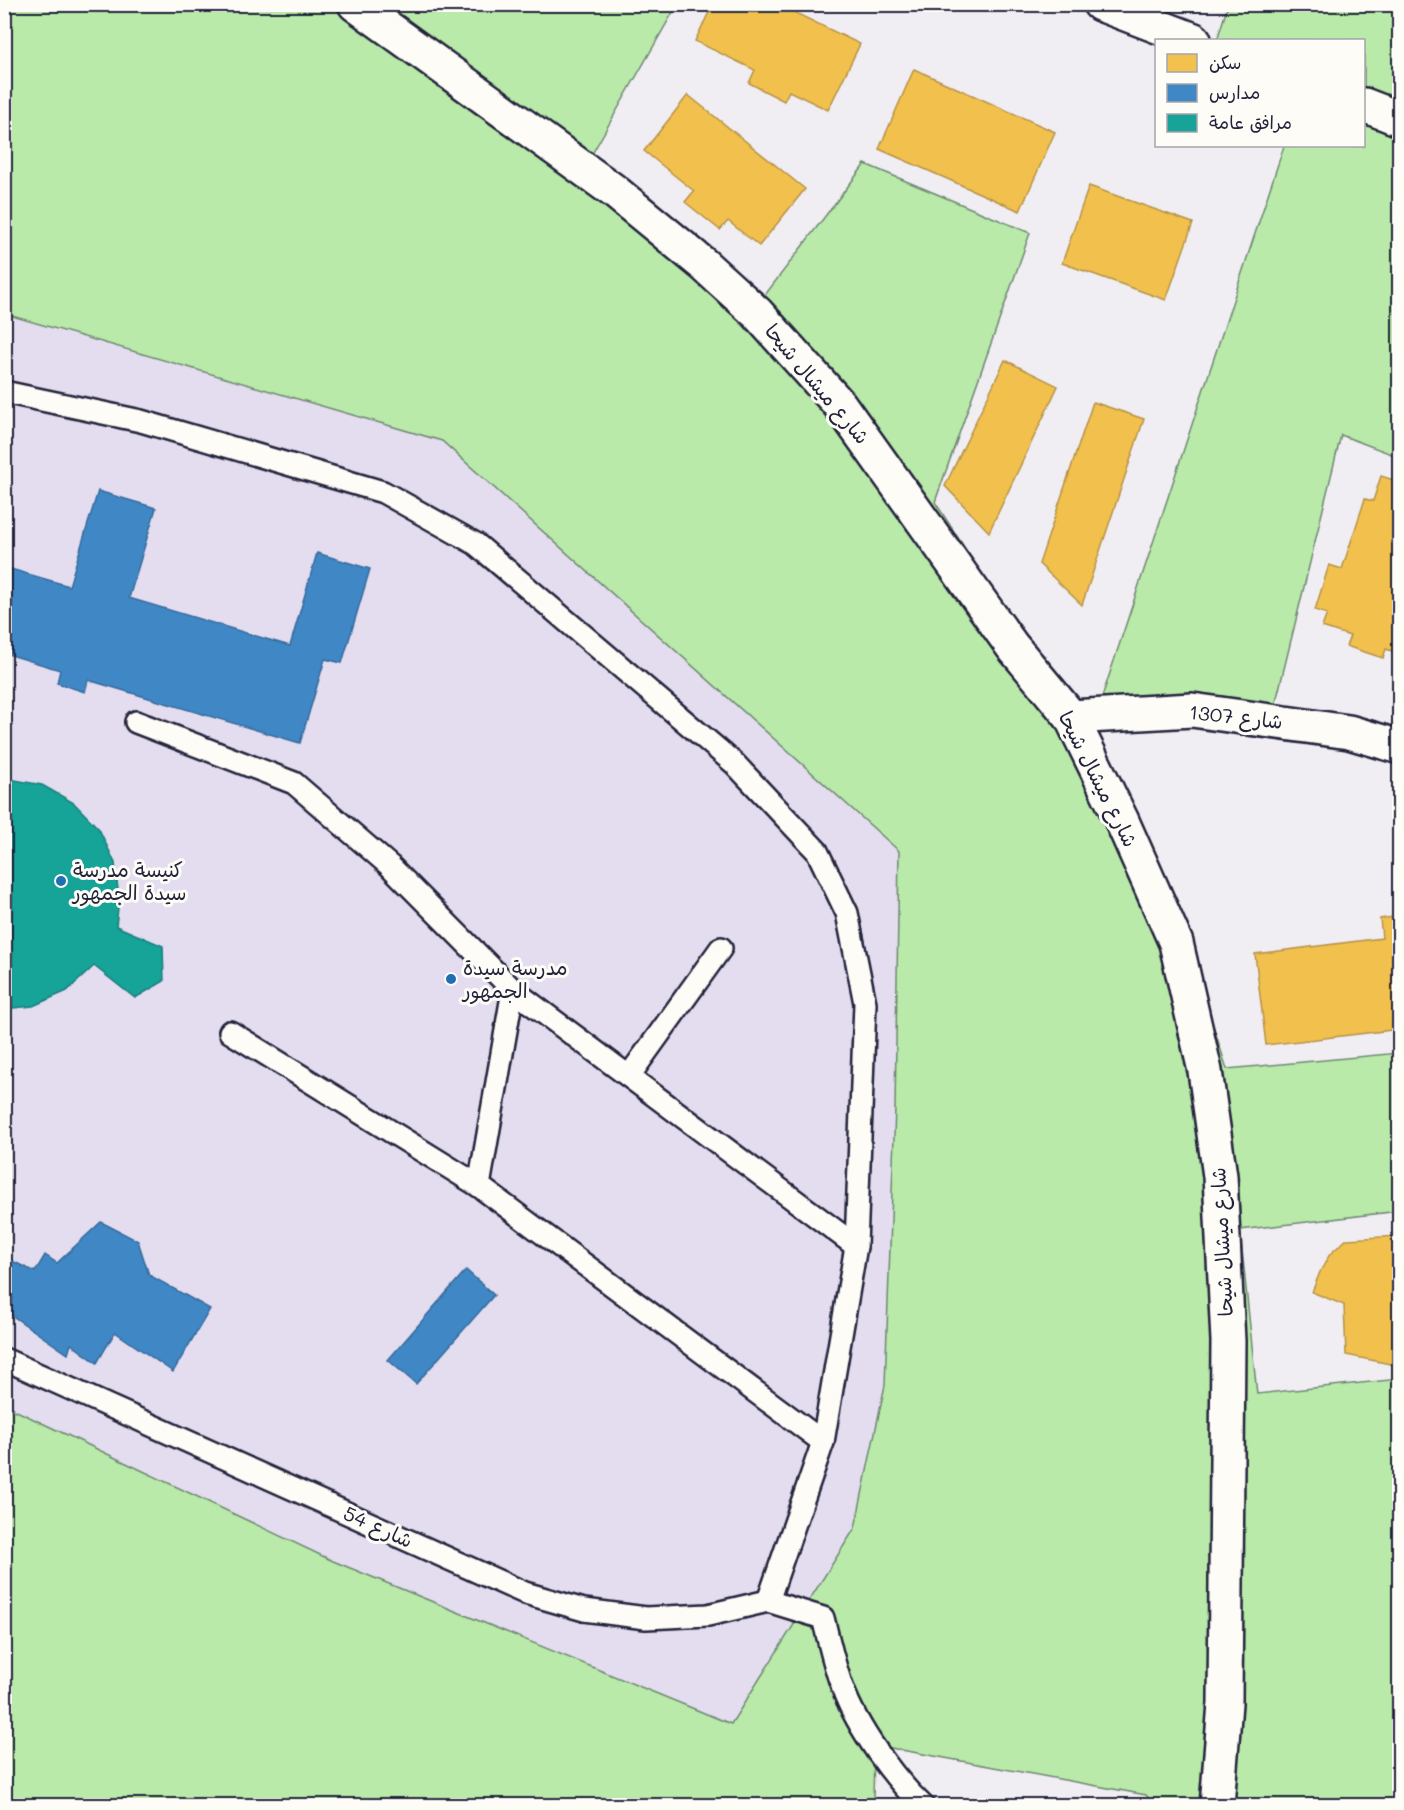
<svg xmlns="http://www.w3.org/2000/svg" width="1404" height="1810" font-family="Mali,'Playpen Sans Arabic',sans-serif">
<style>
.built{fill:#e3ddef}
.green{fill:#b9eaa9;stroke:#6e8672;stroke-width:1.5}
.homes{fill:#f2c14e;stroke:#b49148;stroke-width:1.5}
.schools{fill:#3f88c5;stroke:#36699c;stroke-width:1.5}
.public{fill:#17a398;stroke:#1a7c7c;stroke-width:1.5}
.lines{fill:none;stroke-linecap:round;stroke-linejoin:round}
.service-casing{stroke:#22223b;stroke-width:26}
.minor-casing{stroke:#22223b;stroke-width:38}
.secondary-casing{stroke:#22223b;stroke-width:38}
.service{stroke:#fdfcf7;stroke-width:21}
.minor{stroke:#fdfcf7;stroke-width:33}
.secondary{stroke:#fdfcf7;stroke-width:33}
.poi-dot{fill:#1f6fb2;stroke:#fdfcf7;stroke-width:2}
.labels{text-anchor:middle;stroke-width:6;stroke-linejoin:round;paint-order:stroke}
.street-label{font-size:20px;fill:#22223b;stroke:#fdfcf7}
.poi-label{font-size:20px;fill:#22223b;stroke:#fdfcf7;text-anchor:start}
</style>
<rect width="100%" height="100%" fill="#f1eef3"/>
<filter id="ink" filterUnits="userSpaceOnUse"><feTurbulence type="fractalNoise" baseFrequency=".0167" numOctaves="2"/><feDisplacementMap in="SourceGraphic" scale="12" xChannelSelector="R" yChannelSelector="G"/><feConvolveMatrix kernelMatrix="1 2 1 2 8 2 1 2 1" color-interpolation-filters="sRGB"/></filter>
<g filter="url(#ink)">
<polygon class="built" points="4,314 442,441 899,851 895,1108 885,1385 855,1528 730,1724 333,1561 5,1405"/>
<g class="green">
<polygon points="5,5 677,5 592,154 765,295 865,164 1030,233 935,502 1076,720 1201,987 1227,1069 1399,1053 1399,1211 1240,1230 1257,1394 1399,1379 1399,1805 1153,1805 1146,1795 874,1745 873,1805 5,1805 4,1405 333,1561 731,1724 855,1528 885,1385 895,1108 899,851 442,441 5,314"/>
<polygon points="1228,5 1399,5 1399,457 1341,435 1275,706 1102,697 1284,146 1364,146 1364,40 1217,40"/>
</g>
<g class="homes">
<polygon points="713,4 777,4 860,44 828,110 789,91 784,101 749,83 755,70 695,41"/>
<polygon points="914,69 1055,132 1020,211 879,149"/>
<polygon points="688,95 805,189 759,246 728,221 720,230 685,202 694,191 644,151"/>
<polygon points="1089,186 1193,223 1166,300 1062,263"/>
<polygon points="1005,360 1058,386 989,532 945,486"/>
<polygon points="1093,402 1144,419 1082,605 1039,564"/>
<polygon points="1381,476 1400,482 1400,654 1386,649 1383,658 1346,646 1350,636 1322,627 1327,614 1315,610 1329,565 1342,569 1365,499 1373,501"/>
<polygon points="1400,916 1400,1029 1266,1045 1255,954 1382,938 1380,919"/>
<polygon points="1400,1236 1400,1366 1346,1355 1344,1305 1312,1292 1320,1272 1330,1254 1347,1239"/>
</g>
<g class="schools">
<polygon points="98,491 156,508 129,598 290,646 317,553 370,569 342,663 325,659 300,743 88,680 85,692 57,683 60,670 4,653 4,567 69,586"/>
<polygon points="101,1222 138,1241 149,1275 210,1309 173,1372 115,1332 97,1363 71,1344 68,1354 4,1310 4,1257 35,1272 45,1255 57,1263"/>
<polygon points="466,1270 494,1295 416,1384 388,1360"/>
</g>
<polygon class="public" points="4,778 42,785 74,803 99,829 115,863 119,899 116,926 163,946 164,981 135,998 94,966 67,991 33,1006 4,1009"/>
<g class="lines">
<g class="service-casing">
<g id="service">
<path d="M4 392 141 421 383 492 476 544 735 764 817 851 847 913 865 1003 856 1246 823 1442 768 1601 823 1618C829 1641 834 1666 843 1689 857 1727 893 1778 923 1806"/>
<polyline points="136,722 294,783 390,866 513,990 856,1246"/>
<polyline points="513,990 479,1186 823,1442"/>
<polyline points="230,1032 479,1186"/>
<polyline points="629,1076 721,948"/>
<polyline points="4,1359 525,1593 584,1610 646,1618 708,1615 768,1601"/>
</g>
</g>
<g class="minor-casing">
<g id="minor">
<polyline points="355,4 614,191 703,264 757,313 840,405 1012,646 1071,717 1121,819 1176,943 1205,1071 1220,1176 1228,1341 1225,1703 1217,1806"/>
<polyline points="1071,717 1192,710 1349,732 1400,747"/>
</g>
</g>
<g class="secondary-casing">
<g id="secondary">
<polyline points="1100,4 1194,40"/>
<polyline points="1364,105 1400,119"/>
</g>
</g>
<use href="#service" class="service"/>
<use href="#minor" class="minor"/>
<use href="#secondary" class="secondary"/>
</g>
</g>
<g class="poi-dot">
<circle cx="61" cy="881" r="6"/>
<circle cx="451" cy="979" r="6"/>
</g>
<g class="labels">
<g class="street-label">
<text transform="translate(817 384) rotate(50)" y="7">شارع ميشال شيحا</text>
<text transform="translate(1236 717) rotate(6)" y="7">شارع 1307</text>
<text transform="translate(1098 779) rotate(63)" y="7">شارع ميشال شيحا</text>
<text transform="translate(1222 1242) rotate(-93)" y="7">شارع ميشال شيحا</text>
<text transform="translate(378 1527) rotate(24)" y="7">شارع 54</text>
</g>
<g class="poi-label">
<text x="73" y="877">كنيسة مدرسة<tspan x="73" dy="23">سيدة الجمهور</tspan></text>
<text x="463" y="975">مدرسة سيدة<tspan x="463" dy="23">الجمهور</tspan></text>
</g>
</g>
<rect width="1404" height="1810" fill="none" stroke="#fdfcf7" stroke-width="24"/>
<rect x="12" y="12" width="1380" height="1786" fill="none" stroke="#22223b" stroke-width="2" filter="url(#ink)"/>
<rect x="1155" y="39" width="210" height="108" fill="#fdfcf7" stroke="#a5a5ac" stroke-width="1.5"/>
<rect x="1167" y="54" width="30" height="18" fill="#f2c14e" stroke="#a5a5ac" stroke-width="1.5"/>
<text x="1209" y="69" font-size="18" fill="#22223b">سكن</text>
<rect x="1167" y="84" width="30" height="18" fill="#3f88c5" stroke="#a5a5ac" stroke-width="1.5"/>
<text x="1209" y="99" font-size="18" fill="#22223b">مدارس</text>
<rect x="1167" y="114" width="30" height="18" fill="#17a398" stroke="#a5a5ac" stroke-width="1.5"/>
<text x="1209" y="129" font-size="18" fill="#22223b">مرافق عامة</text>
</svg>
